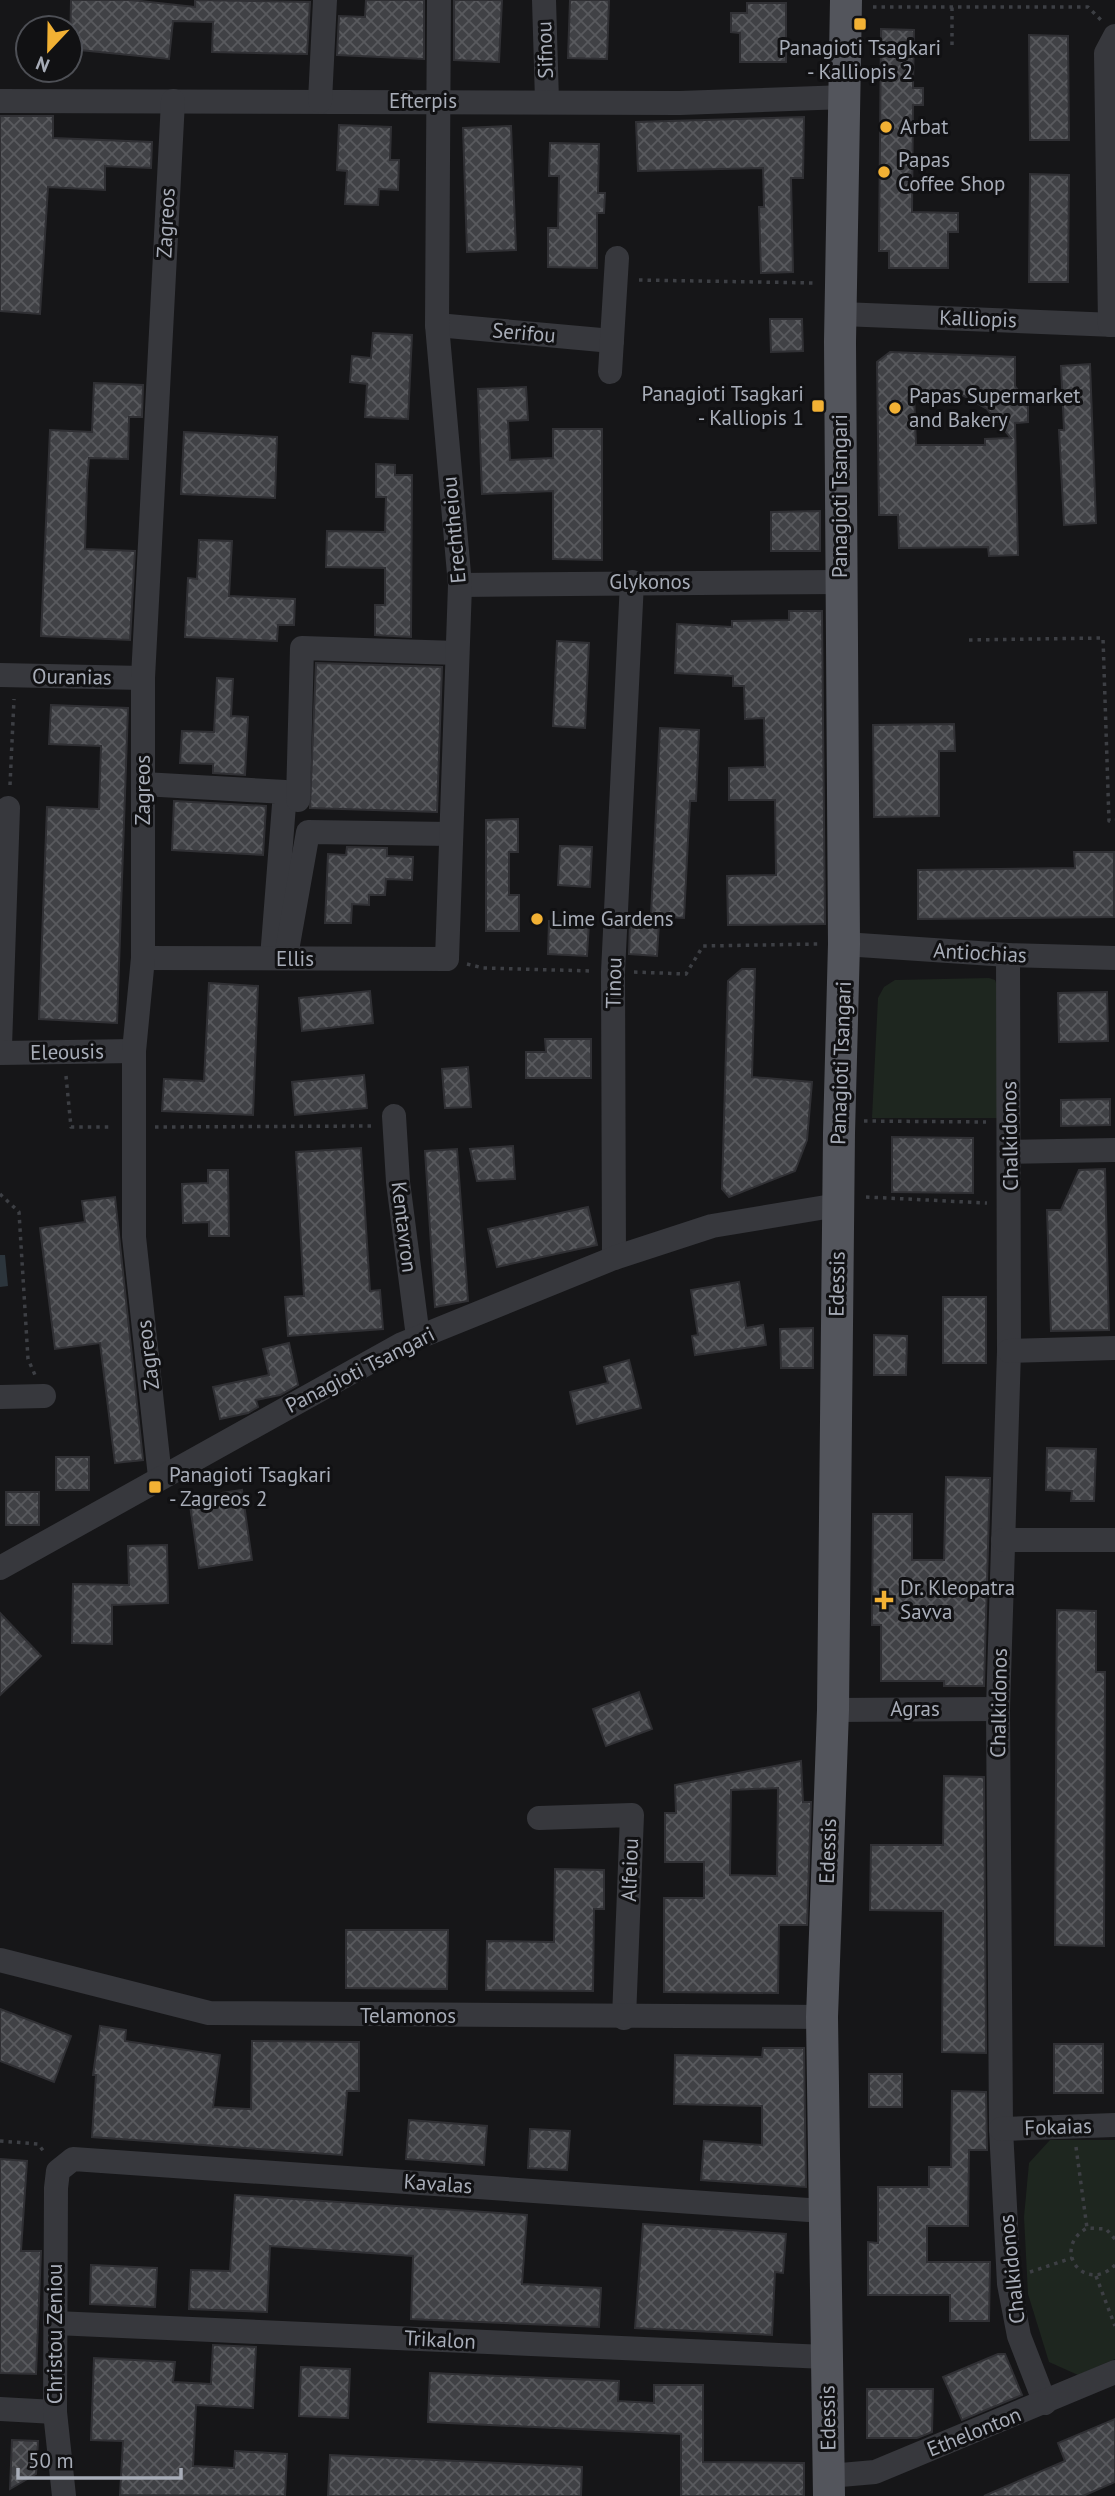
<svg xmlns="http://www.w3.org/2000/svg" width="1115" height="2496" font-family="'PT Sans',sans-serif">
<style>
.park{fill:#1e261f}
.water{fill:#2c353c}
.building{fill:url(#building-cross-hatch);stroke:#303034;stroke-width:2;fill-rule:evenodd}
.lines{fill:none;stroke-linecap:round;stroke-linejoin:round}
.path{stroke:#3d3f44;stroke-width:3.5;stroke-dasharray:3.5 5;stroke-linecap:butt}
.minor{stroke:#37383d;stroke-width:24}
.major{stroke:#53555c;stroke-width:32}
.poi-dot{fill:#f2b134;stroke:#111113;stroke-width:2.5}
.labels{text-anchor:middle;stroke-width:6;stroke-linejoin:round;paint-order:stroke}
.poi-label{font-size:21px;fill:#a8adb8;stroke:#111113;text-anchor:start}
.street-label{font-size:21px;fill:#a8adb8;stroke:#111113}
</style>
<defs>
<pattern id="building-cross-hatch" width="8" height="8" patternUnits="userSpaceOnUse" patternTransform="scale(1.75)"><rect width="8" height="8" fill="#404145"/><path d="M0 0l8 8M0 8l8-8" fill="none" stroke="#595a5e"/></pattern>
</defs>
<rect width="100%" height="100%" fill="#161618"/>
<g class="park">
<polygon points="989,978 995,980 997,986 997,1118 872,1118 878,998 884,987 895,980"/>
<polygon points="1050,2140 1115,2140 1115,2359 1078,2375 1049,2362 1028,2294 1024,2217 1029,2163"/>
</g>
<polygon class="water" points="0,1255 5,1255 8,1286 0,1287"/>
<g class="building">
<polygon points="71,0 131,0 195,7 195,0 310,2 307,54 212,52 213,22 173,21 169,59 70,49"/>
<polygon points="366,0 424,0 424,59 337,55 339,16 365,17"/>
<polygon points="454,0 502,0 499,62 454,60"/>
<polygon points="570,0 609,0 607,59 568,58"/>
<polygon points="747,3 786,3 786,62 740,62 740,33 731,32 731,13 747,13"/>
<polygon points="881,29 914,30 913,88 923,88 923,105 913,105 912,212 958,213 958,232 948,232 948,268 889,268 889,251 879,251"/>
<polygon points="1029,35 1068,36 1069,140 1030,140"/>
<polygon points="0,116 53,116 53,138 152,142 151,168 105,166 105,190 48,187 40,314 0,311"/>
<polygon points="804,117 803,178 791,178 793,272 761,273 759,207 764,207 763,168 638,171 636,122"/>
<polygon points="339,125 391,127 390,160 399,160 398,190 379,189 378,205 345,204 347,171 337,170"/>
<polygon points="511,126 516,250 467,252 463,128"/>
<polygon points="550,143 599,144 598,193 605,193 604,213 597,213 597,268 548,267 548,228 558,228 559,176 549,176"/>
<polygon points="1030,174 1069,175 1068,282 1029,282"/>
<polygon points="770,319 802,319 803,351 771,352"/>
<polygon points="373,333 412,335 408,419 365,417 367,384 350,382 352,356 371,358"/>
<path d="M890 352 1015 357V386L1028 404V422L1015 423 1018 555 989 556 988 547 899 548 898 515H879L877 362ZM914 394 962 395 987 409 1011 438 985 439V445H916Z"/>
<polygon points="1090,364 1096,523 1064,525 1059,430 1064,430 1061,366"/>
<polygon points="94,383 143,385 142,417 129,417 128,459 89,458 87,484 85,549 135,551 130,640 41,636 50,430 92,432"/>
<polygon points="526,387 528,420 508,421 510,460 553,458 553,429 602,429 602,560 553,559 553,491 482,494 478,389"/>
<polygon points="184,432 277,437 275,498 181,494"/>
<polygon points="376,464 395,465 395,475 412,475 411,637 375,635 375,605 385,605 385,568 326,567 327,531 385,532 386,497 376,497"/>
<polygon points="820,511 820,551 771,551 771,512"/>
<polygon points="199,540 232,541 229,596 295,599 294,625 278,625 277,641 185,637 188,578 197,579"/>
<polygon points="789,611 822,611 825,924 728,925 727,876 776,875 775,800 729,800 729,768 765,767 764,718 745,719 744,686 733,686 733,676 675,673 677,624 732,627 732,621 789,620"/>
<polygon points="557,641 589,643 585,728 553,726"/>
<polygon points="316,663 442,667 437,812 310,808"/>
<polygon points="217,678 233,679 231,716 248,717 245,775 213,773 213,764 180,763 182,731 214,732"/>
<polygon points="51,705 128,708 117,1023 39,1019 47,807 99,809 101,746 49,744"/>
<polygon points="954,724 955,751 939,751 939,816 874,817 873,725"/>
<polygon points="660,728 699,730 696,801 690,801 684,918 651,916"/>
<polygon points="174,801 266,806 263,855 172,850"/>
<polygon points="518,819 518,852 509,852 509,895 519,895 519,931 486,931 486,820"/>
<polygon points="560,846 592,847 590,887 558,885"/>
<polygon points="347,847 387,848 387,856 413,857 412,880 386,879 385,895 369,895 369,905 352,904 351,923 325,923 328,854 346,855"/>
<polygon points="1074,852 1114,852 1114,917 918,919 918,870 1075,868"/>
<polygon points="549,921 589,923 587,956 548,954"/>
<polygon points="630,922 659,923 657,956 629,954"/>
<polygon points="742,969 755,969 752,1077 812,1082 807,1140 795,1171 729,1197 722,1189 728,981"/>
<polygon points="209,983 258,986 253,1115 162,1111 164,1079 204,1081"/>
<polygon points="370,991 373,1023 302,1031 299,998"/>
<polygon points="1107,992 1108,1041 1059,1042 1058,993"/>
<polygon points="545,1039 591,1039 591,1078 526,1078 526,1052 546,1052"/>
<polygon points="468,1067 471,1107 445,1108 442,1069"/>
<polygon points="364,1075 367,1108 295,1115 292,1082"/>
<polygon points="1110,1099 1110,1125 1061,1126 1061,1100"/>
<polygon points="892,1137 973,1138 973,1193 892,1192"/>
<polygon points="513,1146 515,1179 477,1181 470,1149"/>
<polygon points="361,1148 370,1291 380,1290 383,1329 288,1336 285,1297 304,1296 296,1152"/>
<polygon points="457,1149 468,1301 435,1307 425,1151"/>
<polygon points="1105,1169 1109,1330 1051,1331 1047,1210 1061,1210 1079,1170"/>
<polygon points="208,1170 228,1170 229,1236 209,1236 209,1222 183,1223 182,1184 208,1183"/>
<polygon points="115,1197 143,1460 115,1463 100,1343 55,1349 40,1228 85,1222 82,1201"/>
<polygon points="588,1207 597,1245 497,1267 488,1229"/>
<polygon points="739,1282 746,1328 763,1325 766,1345 695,1355 692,1336 698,1335 691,1290"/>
<rect x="943" y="1297" width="43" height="66"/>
<polygon points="813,1328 813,1368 781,1368 780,1329"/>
<polygon points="874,1335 907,1336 906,1375 874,1375"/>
<polygon points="289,1343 298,1385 280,1395 256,1400 258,1407 248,1413 220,1419 213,1387 269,1375 263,1349"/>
<polygon points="629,1360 641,1408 577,1424 570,1392 608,1383 604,1367"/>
<polygon points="1047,1448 1096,1449 1094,1501 1071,1501 1072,1491 1046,1490"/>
<rect x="56" y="1457" width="33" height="33"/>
<polygon points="946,1477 990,1478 984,1686 944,1686 944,1681 881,1681 881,1625 872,1625 873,1514 912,1514 912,1560 944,1560"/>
<polygon points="242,1490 252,1560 199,1568 189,1498"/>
<rect x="6" y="1492" width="33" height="33"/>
<polygon points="167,1545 168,1603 112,1605 112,1644 72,1643 73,1584 129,1585 128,1546"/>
<polygon points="1057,1610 1096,1611 1096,1672 1105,1672 1104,1946 1055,1945"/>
<polygon points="0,1613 41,1656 0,1695"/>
<polygon points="639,1692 652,1729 606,1746 593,1709"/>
<path d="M801 1761 803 1802H811L807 1925H779L778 1993 664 1992V1898H704V1862H665V1813H676L675 1785ZM778 1788 777 1876 730 1875 731 1790Z"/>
<polygon points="944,1776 984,1777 986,2053 942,2052 943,1911 870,1910 871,1845 943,1845"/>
<polygon points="555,1869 604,1870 604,1909 594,1909 593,1991 486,1990 487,1941 554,1942"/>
<polygon points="346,1930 448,1930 447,1989 346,1988"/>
<polygon points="0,2009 71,2036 54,2082 0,2061"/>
<polygon points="100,2026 126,2030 125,2041 220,2055 213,2107 247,2109 251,2109 252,2041 359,2042 359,2091 347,2091 342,2155 92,2137 96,2075 93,2075"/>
<rect x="1054" y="2044" width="49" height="49"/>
<polygon points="763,2048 804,2048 806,2187 701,2180 704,2141 762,2145 762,2106 674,2104 675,2055 762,2057"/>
<rect x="869" y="2074" width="33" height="33"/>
<polygon points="952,2091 986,2092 987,2150 969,2150 968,2226 927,2226 927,2262 990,2262 989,2321 950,2321 950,2295 868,2295 868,2242 878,2243 878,2187 929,2187 929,2167 951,2167"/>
<polygon points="409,2120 487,2126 484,2165 406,2159"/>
<polygon points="530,2129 570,2131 567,2170 528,2168"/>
<polygon points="0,2159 27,2161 21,2251 41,2251 36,2374 0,2373"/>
<polygon points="235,2195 527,2215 522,2284 601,2288 599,2327 411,2319 413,2256 270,2246 267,2312 189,2309 191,2270 230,2271"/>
<polygon points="643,2224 786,2234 783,2273 775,2272 772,2335 635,2328"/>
<polygon points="91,2265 157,2268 155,2307 90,2304"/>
<polygon points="213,2345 256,2347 253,2408 196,2405 193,2466 234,2468 235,2451 287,2454 285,2496 120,2495 123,2441 91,2440 94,2358 175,2362 173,2382 211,2384"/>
<polygon points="998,2354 1005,2354 1022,2395 962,2420 943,2377"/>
<polygon points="301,2367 350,2369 348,2418 299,2416"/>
<polygon points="430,2373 619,2381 618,2401 654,2403 654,2385 703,2385 703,2462 804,2463 804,2496 681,2496 681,2434 428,2422"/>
<polygon points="867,2389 933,2389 932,2432 917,2438 867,2438"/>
<polygon points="1115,2419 1115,2482 1083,2496 984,2496 1065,2461 1058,2443"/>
<polygon points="12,2440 38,2441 36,2474 10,2489"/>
<polygon points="330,2455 582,2467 581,2496 328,2496"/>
</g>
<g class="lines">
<g class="path">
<polyline points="873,7 1088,7 1101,20"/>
<polyline points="952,45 952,7"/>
<polyline points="639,280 816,283"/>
<polyline points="969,640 1103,638 1109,821 1115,820"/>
<polyline points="10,785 14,699"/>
<polyline points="467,964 483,968 592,971"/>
<polyline points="634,972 686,974 703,946 818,944"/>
<polyline points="66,1076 71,1127 113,1127"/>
<polyline points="864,1121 986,1122"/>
<polyline points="155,1127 372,1126"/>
<polyline points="0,1194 19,1212 28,1359 35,1375"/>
<polyline points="866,1197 987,1203"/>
<polyline points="0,2141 38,2144 45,2153"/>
<polyline points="1076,2147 1087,2228"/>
<path d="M1115 2239 1106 2229 1087 2228C1050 2249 1085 2295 1115 2265"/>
<polyline points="1030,2272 1072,2258"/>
<polyline points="1096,2276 1115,2326"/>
</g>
<g class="minor">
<polyline points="544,0 547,101"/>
<polyline points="0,101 680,103 846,97"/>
<polyline points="320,101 325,0"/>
<polyline points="841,314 1115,325"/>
<polyline points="437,325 612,341"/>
<polyline points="1110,325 1106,53 1115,36"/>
<polyline points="610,372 617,258"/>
<polyline points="460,585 841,582"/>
<polyline points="0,675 143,678"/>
<polyline points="143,784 285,792 272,958"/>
<polyline points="298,800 302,648 457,653"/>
<polyline points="844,944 1008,955 1115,958"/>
<polyline points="1008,955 1009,1351 998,1709 1001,2129 1009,2284 1019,2336 1045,2403"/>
<polyline points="286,956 308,832 451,834"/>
<polyline points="143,958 447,959 460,585 437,325 439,0"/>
<polyline points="0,1047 8,808"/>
<polyline points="0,1053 134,1051"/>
<polyline points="394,1116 398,1182 418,1337"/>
<polyline points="1009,1152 1115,1150"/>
<polyline points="614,1258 613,972 632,582"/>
<polyline points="1009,1351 1115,1348"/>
<polyline points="0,1397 44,1396"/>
<polyline points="160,1477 134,1237 134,1051 143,958 143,678 173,101"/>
<polyline points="1003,1540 1115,1540"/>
<polyline points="0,1568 402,1344 614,1258 712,1226 838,1205"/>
<polyline points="833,1710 998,1709"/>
<polyline points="539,1818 632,1815 624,2018"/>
<polyline points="0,1960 209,2013 822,2017"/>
<polyline points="1001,2129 1115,2125"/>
<polyline points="55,2323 826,2357"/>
<polyline points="0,2409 55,2412"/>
<polyline points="829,2476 875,2472 1115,2372"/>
<polyline points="64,2496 55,2412 56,2188 58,2171 73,2159 823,2211"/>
</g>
<polyline class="major" points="829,2496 822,2017 833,1710 839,1133 844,944 840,342 846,0"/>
</g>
<g class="poi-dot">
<rect x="853" y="17" width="14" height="14" rx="3.5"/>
<circle cx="886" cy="127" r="7"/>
<circle cx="884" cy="172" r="7"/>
<rect x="811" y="399" width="14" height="14" rx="3.5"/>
<circle cx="895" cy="408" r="7"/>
<circle cx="537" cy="919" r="7"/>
<rect x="148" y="1480" width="14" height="14" rx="3.5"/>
<path d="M880.5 1589.5h7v7h7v7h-7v7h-7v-7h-7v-7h7z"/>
</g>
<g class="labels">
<g class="poi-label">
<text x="860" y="55" text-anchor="middle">Panagioti Tsagkari<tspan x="860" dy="24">- Kalliopis 2</tspan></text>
<text x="900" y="134">Arbat</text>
<text x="898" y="167">Papas<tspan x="898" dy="24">Coffee Shop</tspan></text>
<text x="804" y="401" text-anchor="end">Panagioti Tsagkari<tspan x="804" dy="24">- Kalliopis 1</tspan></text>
<text x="909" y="403">Papas Supermarket<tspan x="909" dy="24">and Bakery</tspan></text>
<text x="551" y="926">Lime Gardens</text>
<text x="169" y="1482">Panagioti Tsagkari<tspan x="169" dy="24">- Zagreos 2</tspan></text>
<text x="900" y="1595">Dr. Kleopatra<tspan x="900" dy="24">Savva</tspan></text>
</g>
<g class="street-label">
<text transform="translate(545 50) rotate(-92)" y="7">Sifnou</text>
<text x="423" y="108">Efterpis</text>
<text transform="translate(166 223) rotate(-87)" y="7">Zagreos</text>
<text transform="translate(978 319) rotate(2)" y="7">Kalliopis</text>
<text transform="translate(524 333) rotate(5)" y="7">Serifou</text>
<text transform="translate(840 496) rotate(-90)" y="7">Panagioti Tsangari</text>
<text transform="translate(454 530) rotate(-95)" y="7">Erechtheiou</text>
<text x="650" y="589">Glykonos</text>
<text transform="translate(72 677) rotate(1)" y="7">Ouranias</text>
<text transform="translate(143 790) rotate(-90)" y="7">Zagreos</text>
<text transform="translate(980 953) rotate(3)" y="7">Antiochias</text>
<text x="295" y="966">Ellis</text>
<text transform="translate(614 983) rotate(-89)" y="7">Tinou</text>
<text transform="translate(67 1052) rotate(-1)" y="7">Eleousis</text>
<text transform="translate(841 1063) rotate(-88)" y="7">Panagioti Tsangari</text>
<text transform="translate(1010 1136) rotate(-91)" y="7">Chalkidonos</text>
<text transform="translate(404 1227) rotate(83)" y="7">Kentavron</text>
<text transform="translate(837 1284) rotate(-89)" y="7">Edessis</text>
<text transform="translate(148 1355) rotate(-97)" y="7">Zagreos</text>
<text transform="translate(360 1370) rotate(-27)" y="7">Panagioti Tsangari</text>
<text transform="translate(999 1703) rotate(-89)" y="7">Chalkidonos</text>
<text x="915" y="1716">Agras</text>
<text transform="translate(828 1851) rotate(-88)" y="7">Edessis</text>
<text transform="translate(630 1870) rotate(-88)" y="7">Alfeiou</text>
<text x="408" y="2023">Telamonos</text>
<text transform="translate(1058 2127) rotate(-2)" y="7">Fokaias</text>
<text transform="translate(438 2184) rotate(4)" y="7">Kavalas</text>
<text transform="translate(1012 2269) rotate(-96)" y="7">Chalkidonos</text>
<text transform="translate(55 2334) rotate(-90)" y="7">Christou Zeniou</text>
<text transform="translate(440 2340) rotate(3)" y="7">Trikalon</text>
<text transform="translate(828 2418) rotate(-91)" y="7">Edessis</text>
<text transform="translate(974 2432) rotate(-22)" y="7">Ethelonton</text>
</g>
</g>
<g transform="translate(49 49) rotate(202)"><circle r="33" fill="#111113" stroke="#4d4f55" stroke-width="2"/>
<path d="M0-5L12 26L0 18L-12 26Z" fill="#f2b134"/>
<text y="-10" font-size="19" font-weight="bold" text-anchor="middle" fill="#a8adb8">N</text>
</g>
<path d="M18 2468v10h163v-10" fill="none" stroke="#a8adb8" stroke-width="3.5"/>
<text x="28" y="2468" font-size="21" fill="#a8adb8" stroke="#111113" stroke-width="5" paint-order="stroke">50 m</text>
</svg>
